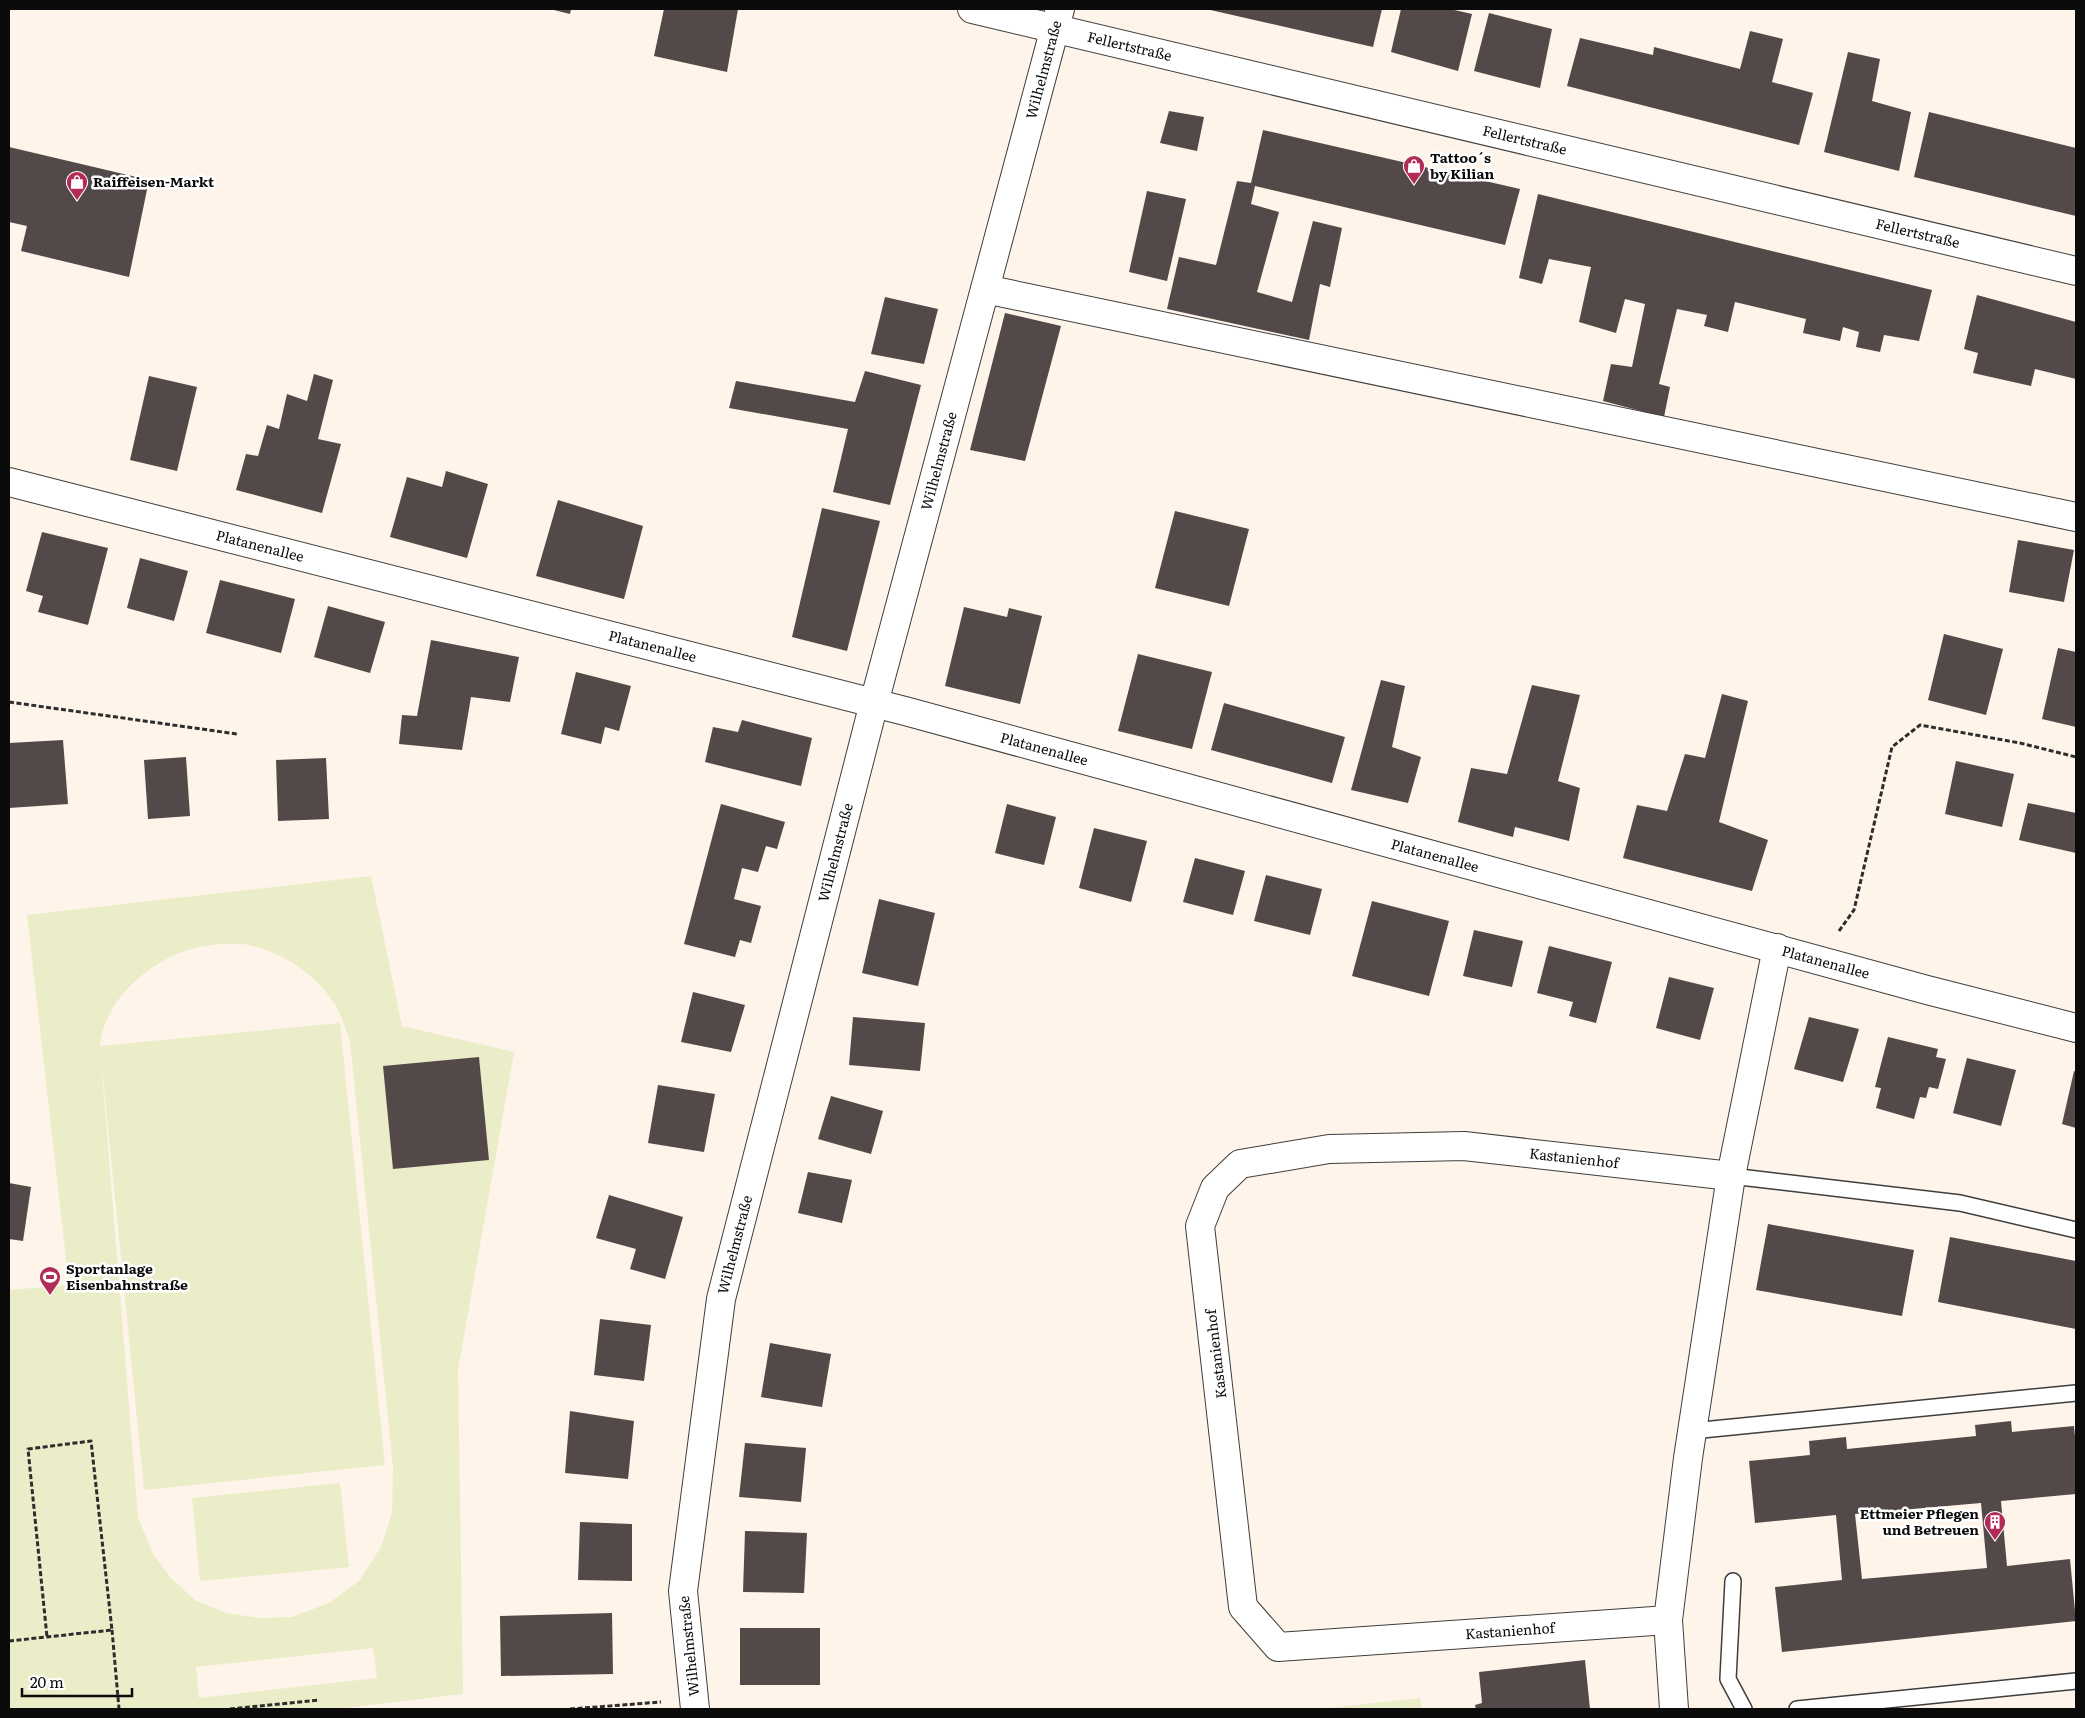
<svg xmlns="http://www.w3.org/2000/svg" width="2085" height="1718" font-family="Literata,serif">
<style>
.pitch{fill:#eaedc8;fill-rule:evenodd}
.building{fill:#534948;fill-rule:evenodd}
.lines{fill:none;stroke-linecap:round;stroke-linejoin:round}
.service-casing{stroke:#3e3e3e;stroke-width:18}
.minor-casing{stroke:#3e3e3e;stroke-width:30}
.tertiary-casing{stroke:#3e3e3e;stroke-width:30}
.path{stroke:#2d2d2d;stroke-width:3;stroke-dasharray:5 2.5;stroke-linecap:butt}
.service{stroke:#fff;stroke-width:15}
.minor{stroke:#fff;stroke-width:28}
.tertiary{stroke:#fff;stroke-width:28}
.labels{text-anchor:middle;stroke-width:5;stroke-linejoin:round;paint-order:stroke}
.street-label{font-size:14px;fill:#0b0b0b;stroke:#fff}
.poi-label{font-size:14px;font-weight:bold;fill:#0b0b0b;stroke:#fff;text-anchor:start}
</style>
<rect width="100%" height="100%" fill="#fef4ea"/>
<g class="pitch">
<path d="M371 876 402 1026 514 1052 458 1370 463 1694 336 1709H9V1290L69 1285 27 915ZM219 944C229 944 240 943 249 945 284 952 323 979 339 1012 343 1021 346 1031 350 1041L393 1468 392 1513 381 1547 359 1581 329 1603 292 1617 259 1618 226 1613 195 1600 171 1578 153 1554 138 1517 100 1047 144 1490 385 1465 340 1023 100 1046C103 1003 146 964 185 951 195 947 208 946 219 944ZM479 1057 489 1160 394 1169 383 1066ZM373 1648 377 1678 199 1698 196 1667Z"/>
<polygon points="340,1483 349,1567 200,1581 192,1498"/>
<polygon points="1420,1698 1422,1709 1319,1709"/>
</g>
<g class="building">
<polygon points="550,9 571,9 570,14"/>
<polygon points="664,9 738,9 727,72 654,56"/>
<polygon points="1206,9 1382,9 1373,47"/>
<polygon points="1401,9 1450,9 1472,14 1458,71 1391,52"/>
<polygon points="1489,13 1552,29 1540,88 1474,71"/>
<polygon points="1750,31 1783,39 1772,82 1813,93 1799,145 1567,86 1580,38 1653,55 1654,47 1740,69"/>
<polygon points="1848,52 1880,59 1872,101 1911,112 1899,171 1824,152"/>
<polygon points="1169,111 1204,117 1197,151 1160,143"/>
<polygon points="1929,112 2076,148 2076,216 1914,177"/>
<polygon points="1263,130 1520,189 1505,245 1255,186 1251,204 1279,212 1257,292 1292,302 1313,221 1342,228 1330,287 1320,284 1309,340 1167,309 1179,257 1216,265 1237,181 1251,183"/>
<polygon points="9,147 149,180 129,277 21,251 27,226 9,222"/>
<polygon points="1147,191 1186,199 1167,281 1129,272"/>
<polygon points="1538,194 1932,290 1919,341 1884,335 1880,352 1856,347 1859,332 1843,327 1840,341 1803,333 1806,319 1735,302 1728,332 1704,326 1707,315 1677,309 1659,384 1670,387 1664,417 1603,401 1611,364 1632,367 1645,304 1625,299 1616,333 1579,322 1591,267 1549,259 1542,284 1519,278"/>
<polygon points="1977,295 2076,322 2076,379 2035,369 2031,386 1973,373 1978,353 1964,349"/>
<polygon points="885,297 938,309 924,364 871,354"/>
<polygon points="1005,313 1061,326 1025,461 970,450"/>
<polygon points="865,371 921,385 890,505 833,492 848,429 729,408 736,381 855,402"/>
<polygon points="314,374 333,380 318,439 341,444 322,513 236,490 246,454 258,456 267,425 279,429 287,394 307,401"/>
<polygon points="149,376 197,387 177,471 130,460"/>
<polygon points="446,471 488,484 467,558 390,537 407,477 442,487"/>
<polygon points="558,500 643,526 624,599 536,576"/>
<polygon points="822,508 880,521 847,651 792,637"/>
<polygon points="1175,511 1249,529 1229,606 1155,588"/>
<polygon points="42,532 108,548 88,625 38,612 43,596 26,591"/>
<polygon points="2018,540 2074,550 2064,602 2009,592"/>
<polygon points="140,558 188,571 174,621 127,608"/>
<polygon points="220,580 295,599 281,653 206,633"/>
<polygon points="328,606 385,622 370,673 314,657"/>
<polygon points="964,607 1007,617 1009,608 1042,616 1020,704 945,686"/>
<polygon points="1944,634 2003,649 1986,715 1928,700"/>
<polygon points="431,640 519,657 510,702 471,697 462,750 399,744 402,715 417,716"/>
<polygon points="2058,648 2076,652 2076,727 2042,719"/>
<polygon points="1138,654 1212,672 1192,749 1118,731"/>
<polygon points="576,672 631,686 619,731 605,727 601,744 561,734"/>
<polygon points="1381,680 1405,686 1392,747 1421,757 1408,803 1351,790"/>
<polygon points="1532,685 1580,695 1558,781 1580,788 1569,841 1515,827 1513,837 1458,822 1471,768 1507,774"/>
<polygon points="1722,694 1748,701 1719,822 1768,840 1752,891 1623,858 1637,805 1667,811 1685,754 1705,758"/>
<polygon points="1224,703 1345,737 1332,783 1211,750"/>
<polygon points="742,720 812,738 801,786 705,762 713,727 738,732"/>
<polygon points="63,740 68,804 9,808 9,743"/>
<polygon points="186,757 190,816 148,819 144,760"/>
<polygon points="326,758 329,819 278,821 276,760"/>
<polygon points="1956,761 2014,774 2002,827 1945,814"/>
<polygon points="2028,803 2076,813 2076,853 2019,840"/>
<polygon points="721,804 785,822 777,849 766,846 758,872 742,868 734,899 761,906 751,943 740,940 735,957 684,944"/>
<polygon points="1007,804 1056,817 1044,865 995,853"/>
<polygon points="1094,828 1147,841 1131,902 1079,888"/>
<polygon points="1195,858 1245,871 1233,915 1183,902"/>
<polygon points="1266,875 1322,889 1310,935 1254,921"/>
<polygon points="879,899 935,913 918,986 862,973"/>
<polygon points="1372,901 1449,921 1429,996 1352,976"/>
<polygon points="1474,930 1523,941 1512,987 1463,976"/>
<polygon points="1549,946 1612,962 1596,1023 1569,1016 1573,1002 1537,993"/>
<polygon points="1669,977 1714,988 1700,1040 1656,1028"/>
<polygon points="693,992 745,1005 731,1052 681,1042"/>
<polygon points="853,1017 925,1023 920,1071 849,1065"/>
<polygon points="1809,1017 1859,1029 1843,1082 1794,1069"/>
<polygon points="1888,1037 1938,1049 1936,1057 1946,1059 1938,1089 1929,1087 1926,1098 1920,1097 1914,1119 1876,1108 1881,1088 1875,1087"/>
<polygon points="479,1057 489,1160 393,1169 383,1066"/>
<polygon points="1967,1058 2016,1070 2001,1126 1953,1113"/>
<polygon points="2074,1071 2076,1072 2076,1128 2062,1124"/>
<polygon points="658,1085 715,1094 704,1152 648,1143"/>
<polygon points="831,1096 883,1111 871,1154 818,1139"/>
<polygon points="808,1172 852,1180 842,1223 798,1213"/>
<polygon points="9,1183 31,1187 23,1241 9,1239"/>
<polygon points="609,1195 683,1217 665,1279 630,1269 636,1249 596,1238"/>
<polygon points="1768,1224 1914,1250 1902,1316 1756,1290"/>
<polygon points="1950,1237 2076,1261 2076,1329 1938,1302"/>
<polygon points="600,1319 651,1325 644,1381 594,1375"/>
<polygon points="770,1343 831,1354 822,1407 761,1397"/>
<polygon points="570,1411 634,1421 628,1479 565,1473"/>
<path d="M2011 1421 2012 1432 2074 1426 2076 1447V1494L2001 1501 2007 1566 2070 1559 2076 1621 1782 1652 1775 1587 1842 1580 1836 1515 1755 1523 1749 1461 1810 1455 1809 1441 1846 1437 1847 1449 1976 1436 1975 1425ZM1981 1503 1987 1568 1862 1579 1855 1514Z"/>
<polygon points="745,1443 806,1448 801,1502 739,1497"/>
<polygon points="580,1522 632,1524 632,1581 578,1580"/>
<polygon points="745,1531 807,1533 804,1593 743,1592"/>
<polygon points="612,1613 613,1674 501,1676 500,1616"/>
<rect x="740" y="1628" width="80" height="57"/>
<polygon points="1585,1660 1590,1709 1476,1709 1475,1705 1482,1703 1479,1672"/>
</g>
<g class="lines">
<g class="service-casing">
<g id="service">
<polyline points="1731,1176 1960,1203 2076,1230"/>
<polyline points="1692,1431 2076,1393"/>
<polyline points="1733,1581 1728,1679 1744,1709"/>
<polyline points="1797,1709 2076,1681"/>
</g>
</g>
<g class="minor-casing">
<g id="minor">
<polyline points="985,289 2076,517"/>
<path id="s1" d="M9 482 905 711 1927 990 2076 1028"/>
<path id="s2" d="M1668 1620 1278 1647 1243 1607 1200 1226 1215 1188 1240 1164 1329 1149 1464 1146 1731 1176"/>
<path id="s3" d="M695 1709 683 1591 721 1299 874 703 1060 9"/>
<polyline points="1674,1709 1668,1620 1688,1458 1731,1176 1777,948"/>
</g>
</g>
<g class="tertiary-casing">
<g id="tertiary">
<path id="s4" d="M972 9 2076 271"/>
</g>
</g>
<g class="path">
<polyline points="9,702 237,734"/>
<polyline points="1839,931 1854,910 1892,747 1920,725 2020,743 2076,757"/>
<polyline points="112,1630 119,1709"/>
<polyline points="9,1641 112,1630 91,1441 28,1449 47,1637"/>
<polyline points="230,1709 319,1700"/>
<polyline points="570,1709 661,1702"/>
</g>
<use href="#service" class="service"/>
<use href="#minor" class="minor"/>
<use href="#tertiary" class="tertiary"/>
</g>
<defs>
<g id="shop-pin" transform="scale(1.125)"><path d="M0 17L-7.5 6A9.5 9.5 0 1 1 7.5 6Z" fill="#b12d58" stroke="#fff"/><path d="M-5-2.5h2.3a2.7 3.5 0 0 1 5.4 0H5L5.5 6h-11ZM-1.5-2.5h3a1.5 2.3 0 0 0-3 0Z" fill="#fff"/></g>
<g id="stadium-pin" transform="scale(1.125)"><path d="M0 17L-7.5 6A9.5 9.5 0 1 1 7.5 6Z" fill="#b12d58" stroke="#fff"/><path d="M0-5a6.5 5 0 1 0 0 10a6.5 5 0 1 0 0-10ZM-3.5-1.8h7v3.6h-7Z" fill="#fff"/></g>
<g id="building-pin" transform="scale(1.125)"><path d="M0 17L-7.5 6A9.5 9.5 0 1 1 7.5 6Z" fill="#b12d58" stroke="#fff"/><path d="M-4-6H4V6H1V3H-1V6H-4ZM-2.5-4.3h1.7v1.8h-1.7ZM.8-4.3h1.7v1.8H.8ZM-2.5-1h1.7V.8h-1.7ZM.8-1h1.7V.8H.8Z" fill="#fff"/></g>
</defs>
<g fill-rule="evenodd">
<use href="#shop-pin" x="1414" y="166"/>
<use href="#shop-pin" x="77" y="182"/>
<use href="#stadium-pin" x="50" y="1277"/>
<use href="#building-pin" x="1995" y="1522"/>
</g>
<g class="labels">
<g class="street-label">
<text dy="5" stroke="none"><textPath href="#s4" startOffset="162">Fellertstraße</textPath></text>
<text dy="5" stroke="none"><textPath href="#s3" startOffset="1684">Wilhelmstraße</textPath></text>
<text dy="5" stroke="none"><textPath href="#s4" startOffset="568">Fellertstraße</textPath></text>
<text dy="5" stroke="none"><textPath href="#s4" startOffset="972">Fellertstraße</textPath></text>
<text dy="5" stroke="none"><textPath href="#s3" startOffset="1279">Wilhelmstraße</textPath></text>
<text dy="5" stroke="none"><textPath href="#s1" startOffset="259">Platanenallee</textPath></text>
<text dy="5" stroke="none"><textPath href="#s1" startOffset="664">Platanenallee</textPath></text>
<text dy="5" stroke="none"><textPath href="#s1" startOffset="1069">Platanenallee</textPath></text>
<text dy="5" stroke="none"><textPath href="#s3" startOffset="874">Wilhelmstraße</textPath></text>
<text dy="5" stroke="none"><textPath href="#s1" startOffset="1474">Platanenallee</textPath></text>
<text dy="5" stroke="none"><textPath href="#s1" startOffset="1879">Platanenallee</textPath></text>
<text dy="5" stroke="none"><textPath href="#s2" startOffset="1239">Kastanienhof</textPath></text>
<text dy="5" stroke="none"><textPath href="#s3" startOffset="469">Wilhelmstraße</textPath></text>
<text transform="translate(1216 1354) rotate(-97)" y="5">Kastanienhof</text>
<text transform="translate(1510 1631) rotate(-4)" y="5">Kastanienhof</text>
<text transform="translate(689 1646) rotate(-96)" y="5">Wilhelmstraße</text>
</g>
<g class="poi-label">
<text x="1430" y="163">Tattoo´s<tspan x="1430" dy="16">by Kilian</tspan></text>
<text x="93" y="187">Raiffeisen-Markt</text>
<text x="66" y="1274">Sportanlage<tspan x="66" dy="16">Eisenbahnstraße</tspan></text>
<text x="1979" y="1519" text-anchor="end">Ettmeier Pflegen<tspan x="1979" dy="16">und Betreuen</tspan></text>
</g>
</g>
<rect width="2085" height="1718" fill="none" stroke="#0b0b0b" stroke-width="20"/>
<path d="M22 1688v8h110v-8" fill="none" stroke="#0b0b0b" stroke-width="2.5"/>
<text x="30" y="1688" font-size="15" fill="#0b0b0b" stroke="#ffffff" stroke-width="4" paint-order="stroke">20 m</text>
</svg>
